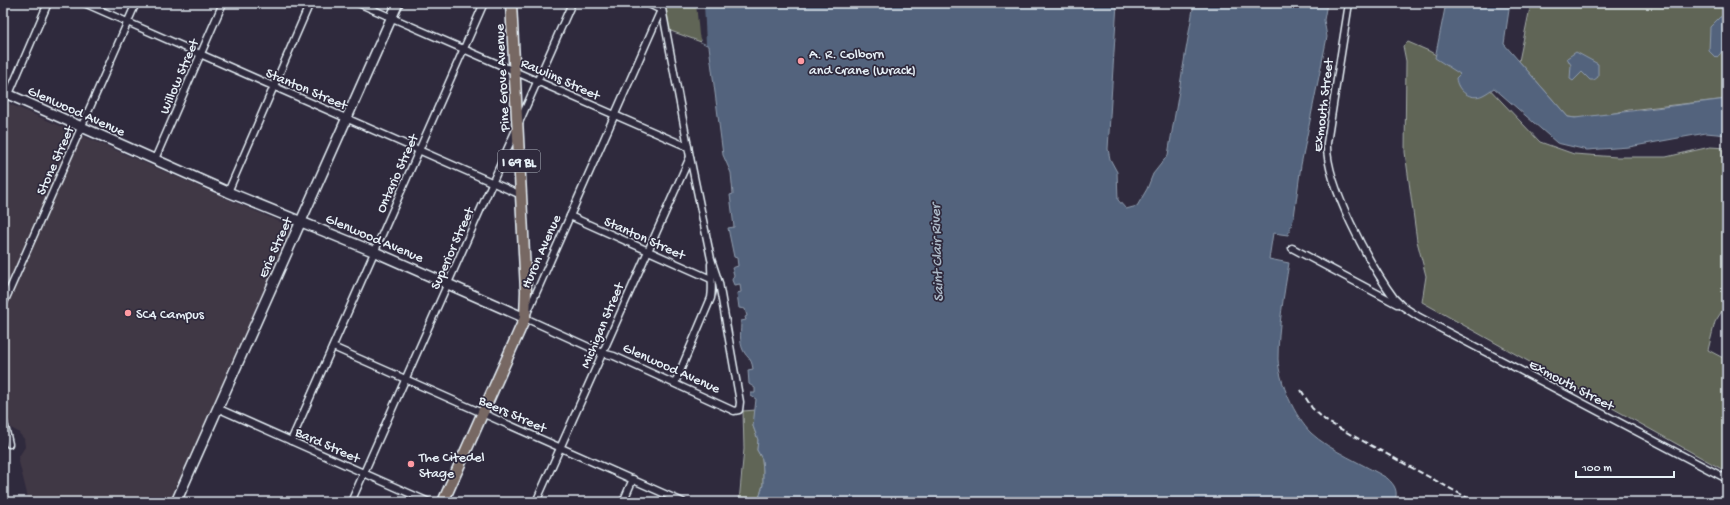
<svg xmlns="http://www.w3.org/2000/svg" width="1730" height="505" font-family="'Gochi Hand',sans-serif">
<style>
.built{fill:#403745}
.green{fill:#616557;stroke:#a4aba8}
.water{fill:#53647d;stroke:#8f9cae}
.pier{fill:#2f2a3d}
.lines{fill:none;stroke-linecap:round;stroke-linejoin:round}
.street-casing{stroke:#e8f1f8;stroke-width:9}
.secondary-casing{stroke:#e8f1f8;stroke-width:12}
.primary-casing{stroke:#e8f1f8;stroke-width:13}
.street{stroke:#2f2a3d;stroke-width:6}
.secondary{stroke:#2f2a3d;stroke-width:9}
.primary{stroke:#776864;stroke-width:10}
.rail{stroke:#e8f1f8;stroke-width:2;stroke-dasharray:6 3;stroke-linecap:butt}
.poi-dot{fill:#ff9aa2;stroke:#2f2a3d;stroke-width:1.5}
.labels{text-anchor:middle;stroke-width:3.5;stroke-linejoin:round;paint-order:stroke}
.shield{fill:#2f2a3d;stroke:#b0b5c0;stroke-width:1}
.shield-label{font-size:13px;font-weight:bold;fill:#e8f1f8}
.poi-label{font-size:14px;fill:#e8f1f8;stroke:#2f2a3d;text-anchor:start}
.street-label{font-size:14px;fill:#e8f1f8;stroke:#2f2a3d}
.water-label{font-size:15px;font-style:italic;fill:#acb9c7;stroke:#2f2a3d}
</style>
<rect width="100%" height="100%" fill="#2f2a3d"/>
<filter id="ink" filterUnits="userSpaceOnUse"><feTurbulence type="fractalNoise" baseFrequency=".025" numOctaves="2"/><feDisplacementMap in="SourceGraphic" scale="8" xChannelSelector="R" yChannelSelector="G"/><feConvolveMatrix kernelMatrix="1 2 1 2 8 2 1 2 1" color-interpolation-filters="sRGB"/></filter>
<g filter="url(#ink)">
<polygon class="built" points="3,101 292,227 170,502 29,502 18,458 25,447 24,439 18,432 11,428 3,399"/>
<g class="green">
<polygon points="652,3 698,3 701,42 668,30 665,9"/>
<polygon points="1531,3 1727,3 1727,99 1629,110 1585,119 1568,117 1519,61"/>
<polygon points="1408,42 1429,51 1483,82 1540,142 1574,154 1617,157 1666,157 1710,147 1727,148 1727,303 1715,322 1708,350 1727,360 1727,441 1723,450 1727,453 1727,472 1422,302 1426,276 1417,241 1405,152 1406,61 1403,46"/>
<polygon points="756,410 753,426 758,440 757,450 762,459 763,470 763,485 758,502 739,502 744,449 743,411"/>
</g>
<g class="water">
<path d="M698 3H1117L1108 149 1110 159 1117 172 1118 200 1126 209 1137 206 1147 189 1153 174 1168 155 1194 3H1327L1324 20 1327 37 1301 165 1294 217 1288 235 1273 233 1269 259 1289 263C1284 294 1278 327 1278 359 1279 382 1295 417 1311 433 1329 450 1365 465 1387 478 1395 485 1399 492 1394 502H758L763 485V470L762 459 757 450 758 440 753 426 756 399 751 396V393H755V388L749 384 748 370 753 369C751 356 748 360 743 350 739 342 741 330 741 321L746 320 745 317 747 316 745 309 739 308 737 293 741 292 740 284 734 285 732 280 734 275 732 268 738 266 737 258 734 257 728 228 734 227 730 195 733 194 731 173 723 155 709 46 701 42Z"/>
<path d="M1446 3H1510L1504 44 1568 117 1575 118 1727 99V135L1706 133 1629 147 1587 150 1557 143 1494 88C1491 90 1487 93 1483 95 1471 101 1457 91 1456 78L1460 74 1435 58Z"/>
<path d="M1727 16C1727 32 1730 46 1716 58L1709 51 1710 27 1720 17Z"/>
<polygon points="1576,52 1598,64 1598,77 1594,80 1590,80 1582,72 1573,81 1570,79 1571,65 1567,58"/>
</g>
<polygon class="pier" points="696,3 704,3 706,44 701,42 699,35"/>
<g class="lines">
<g class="street-casing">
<g id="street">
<polyline points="84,3 521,195"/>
<polyline points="358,3 688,147"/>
<polyline points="647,3 661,10"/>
<polyline points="661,3 690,157 711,259 719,283 740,402 739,410 734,411 614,356 602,353 525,318 661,10"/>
<path d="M1349 3 1327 143C1325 183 1370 265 1394 298L1402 306 1419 317 1727 479"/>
<polyline points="9,94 48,3"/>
<polyline points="155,159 223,3"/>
<polyline points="228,192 310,3"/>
<polyline points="570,216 711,279"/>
<polyline points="1292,248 1397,304"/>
<polyline points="3,305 136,3"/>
<polyline points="333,347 683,502"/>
<path d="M675 383 711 298C713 287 711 276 711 264"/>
<polyline points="217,408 429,502"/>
<polyline points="3,418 9,444"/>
<polyline points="291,441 484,3"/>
<polyline points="351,502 572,3"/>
<polyline points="536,502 690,157"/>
<polyline points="623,502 633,479"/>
</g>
</g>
<g class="secondary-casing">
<g id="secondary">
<polyline points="3,92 228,192 375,252 525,318"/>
<polyline points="176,502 398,3"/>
</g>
</g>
<g class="primary-casing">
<polyline id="primary" points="443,502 525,318 526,291 511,3"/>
</g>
<use href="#street" class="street"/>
<use href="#secondary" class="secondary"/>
<use href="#primary" class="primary"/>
<polyline class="rail" points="1301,390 1312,408 1326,421 1475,502"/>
</g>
</g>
<g class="poi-dot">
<circle cx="801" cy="61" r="4"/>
<circle cx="128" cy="313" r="4"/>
<circle cx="411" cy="464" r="4"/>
</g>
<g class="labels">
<rect class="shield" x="498" y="150" width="42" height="22" rx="3"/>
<g class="shield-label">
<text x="519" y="166">I 69 BL</text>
</g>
<g class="poi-label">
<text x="809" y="58">A. R. Colborn<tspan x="809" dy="16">and Crane (Wrack)</tspan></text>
<text x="136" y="318">SC4 Campus</text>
<text x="419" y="461">The Citedel<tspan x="419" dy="16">Stage</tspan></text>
</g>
<g class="street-label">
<text transform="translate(178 76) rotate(-67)" y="5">Willow Street</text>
<text transform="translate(501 78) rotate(-93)" y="5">Pine Grove Avenue</text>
<text transform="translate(561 78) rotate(24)" y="5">Rawlins Street</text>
<text transform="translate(307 88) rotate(23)" y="5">Stanton Street</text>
<text transform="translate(1322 105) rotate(-83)" y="5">Exmouth Street</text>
<text transform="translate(77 110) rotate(24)" y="5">Glenwood Avenue</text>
<text transform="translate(54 160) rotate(-66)" y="5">Stone Street</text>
<text transform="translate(396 173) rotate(-66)" y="5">Ontario Street</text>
<text transform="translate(375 237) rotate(23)" y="5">Glenwood Avenue</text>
<text transform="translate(645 237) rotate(24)" y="5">Stanton Street</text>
<text transform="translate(274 247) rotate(-66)" y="5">Erie Street</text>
<text transform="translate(451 248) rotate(-66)" y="5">Superior Street</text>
<text transform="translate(540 251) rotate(-66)" y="5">Huron Avenue</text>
<text transform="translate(601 325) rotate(-67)" y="5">Michigan Street</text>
<text transform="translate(672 367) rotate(24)" y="5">Glenwood Avenue</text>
<text transform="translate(1572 384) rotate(28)" y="5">Exmouth Street</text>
<text transform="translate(513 413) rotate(24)" y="5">Beers Street</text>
<text transform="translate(328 444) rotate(24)" y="5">Bard Street</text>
</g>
<g class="water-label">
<text transform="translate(936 253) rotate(-92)" y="5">Saint Clair River</text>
</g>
</g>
<rect width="1730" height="505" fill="none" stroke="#2f2a3d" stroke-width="16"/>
<rect x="8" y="8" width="1714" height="489" fill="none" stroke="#e8f1f8" stroke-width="1.5" filter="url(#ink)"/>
<path d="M1576 471v6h98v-6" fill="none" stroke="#e8f1f8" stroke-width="2"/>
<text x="1582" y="471" font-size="12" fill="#e8f1f8" stroke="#2f2a3d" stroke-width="3" paint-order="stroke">100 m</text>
</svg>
